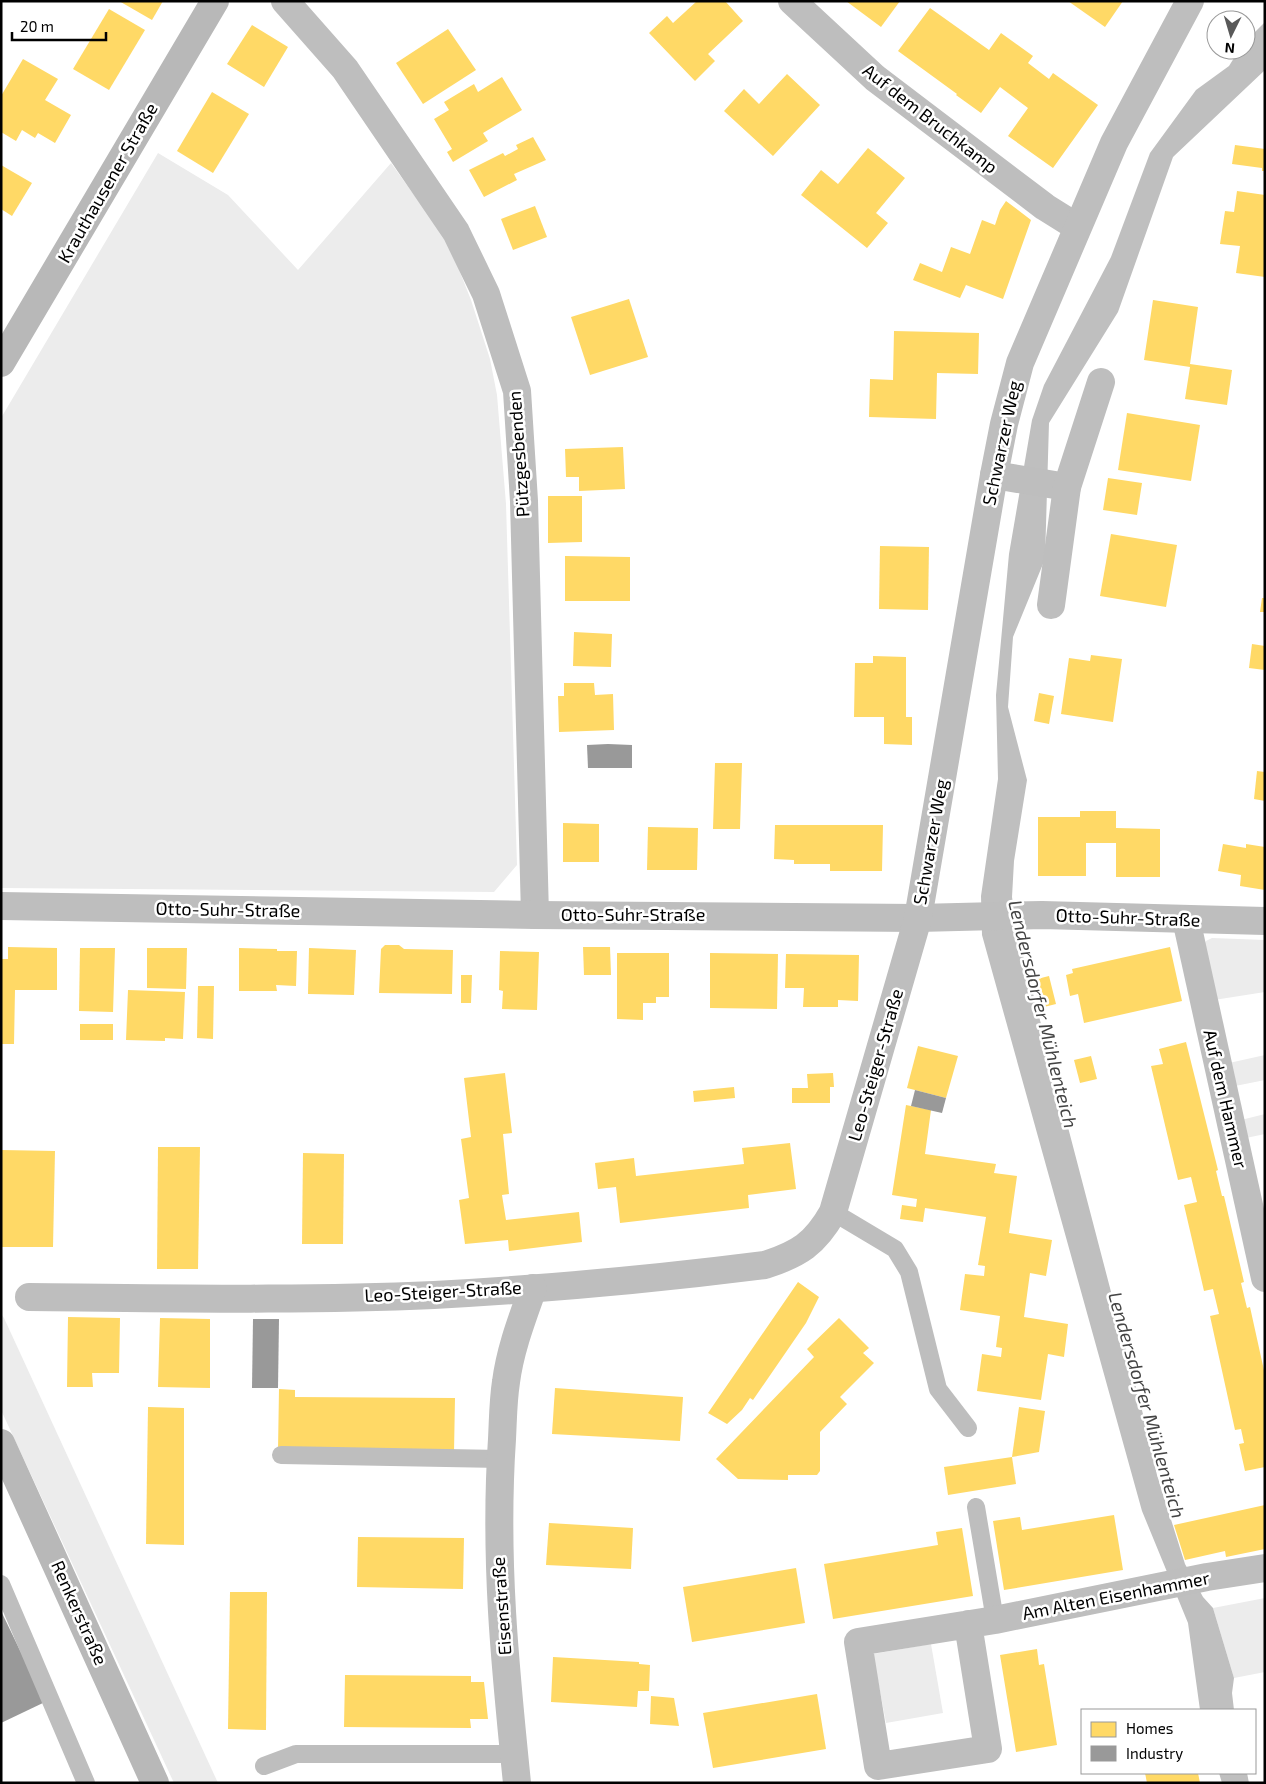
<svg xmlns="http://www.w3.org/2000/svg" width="1266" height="1784" font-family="'Exo 2',sans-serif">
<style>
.green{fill:#ececec}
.water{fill:#bfbfbf}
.homes{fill:#ffd966}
.industry{fill:#999}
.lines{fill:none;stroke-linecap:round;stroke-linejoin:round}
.lane{stroke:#bebebe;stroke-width:18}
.street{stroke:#bebebe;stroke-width:28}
.secondary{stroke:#b8b8b8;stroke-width:28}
.labels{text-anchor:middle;stroke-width:5;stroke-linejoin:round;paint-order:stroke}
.street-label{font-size:18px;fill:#000;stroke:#fff}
.water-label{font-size:19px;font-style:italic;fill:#444;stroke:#fff}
</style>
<rect width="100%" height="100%" fill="#fff"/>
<g class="green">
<polygon points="158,153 228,195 298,270 391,163 448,242 471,300 490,359 497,395 506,504 517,865 494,892 1,888 1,418"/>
<polygon points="1212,938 1265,940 1265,992 1214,1000 1203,947 1206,941"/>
<polygon points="1265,1055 1265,1080 1235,1086 1229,1063"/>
<polygon points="1265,1114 1265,1134 1246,1138 1241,1120"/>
<polygon points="1,1314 4,1318 218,1783 174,1783 1,1410"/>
<polygon points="1265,1598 1265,1672 1234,1678 1213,1608"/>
<polygon points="931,1644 943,1713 886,1723 873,1654"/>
</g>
<g class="water">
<polygon points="1265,22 1265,70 1173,157 1118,312 1049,423 1045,559 1013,637 1008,707 1027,780 1014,861 1012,897 1018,936 1144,1418 1157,1475 1185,1564 1203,1597 1213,1608 1234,1678 1232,1693 1234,1710 1200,1710 1188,1623 1142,1511 982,935 981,896 998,779 996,695 1009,554 1032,420 1044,385 1111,257 1150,153 1196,90 1229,66 1239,50 1246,50 1246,41"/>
<polygon points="1219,1773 1247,1773 1249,1783 1222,1783"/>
</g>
<g class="homes">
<polygon points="119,1 163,1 152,20"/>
<polygon points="697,1 725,1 743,21 708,54 715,61 695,81 649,33 667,16 673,23"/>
<polygon points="846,1 900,1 881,27"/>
<polygon points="1068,1 1123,1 1105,27"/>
<polygon points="930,8 989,50 1001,33 1033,56 1028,63 1049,79 1053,73 1098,105 1053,168 1008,136 1028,108 1000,87 981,113 956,95 957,94 898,51"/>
<polygon points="109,9 145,30 109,90 73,69"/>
<polygon points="252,25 288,47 264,87 227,64"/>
<polygon points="448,29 476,70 423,104 396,63"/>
<polygon points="23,59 58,79 45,100 71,115 55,143 38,133 35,138 22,130 16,141 1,132 1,96"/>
<polygon points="787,74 820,105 773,156 724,111 744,89 759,104"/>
<polygon points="502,77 522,110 483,133 488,141 453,162 447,152 452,149 434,119 449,110 444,102 474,84 478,92"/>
<polygon points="212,92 249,114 213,173 177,151"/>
<polygon points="533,137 546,160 514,174 517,180 484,197 469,170 503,153 505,156 518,149 516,145"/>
<polygon points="1235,145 1265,149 1265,171 1262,171 1262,168 1232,164"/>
<polygon points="868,148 905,178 876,213 888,223 867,248 801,195 821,170 838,184"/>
<polygon points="1,165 32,183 12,216 1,209"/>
<polygon points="1237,191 1265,195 1265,277 1236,273 1240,246 1220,244 1225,211 1234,212"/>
<polygon points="1006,201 1031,220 1003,299 966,285 960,298 913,280 920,263 942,272 951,247 970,254 982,220 995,225 1000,210"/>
<polygon points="535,206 547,237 513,250 501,219"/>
<polygon points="629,299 648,357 590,375 571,317"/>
<polygon points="1153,300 1198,307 1190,364 1232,370 1227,405 1185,399 1190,367 1144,360"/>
<polygon points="894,331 979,333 978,374 937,373 936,419 869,417 870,379 893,380"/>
<polygon points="1127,413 1200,425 1191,481 1118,470"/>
<polygon points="623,447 625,489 579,491 579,477 566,477 565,449"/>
<polygon points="1108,478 1142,483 1137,515 1103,510"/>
<polygon points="548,496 582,496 582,542 548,543"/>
<polygon points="1111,534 1177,545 1166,607 1100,596"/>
<polygon points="880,546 929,547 928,610 879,609"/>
<polygon points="565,556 630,557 630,601 565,601"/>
<polygon points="1262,598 1265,598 1265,612 1260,612"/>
<polygon points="574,632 612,634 611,667 573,666"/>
<polygon points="1252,644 1265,646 1265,670 1249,668"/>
<polygon points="1091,655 1122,659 1113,722 1061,714 1069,658 1090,661"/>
<polygon points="873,656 906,657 906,717 912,717 912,745 884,744 884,717 854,717 855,663 873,663"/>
<polygon points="564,683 594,683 595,695 613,694 614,730 559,732 558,696 564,696"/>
<polygon points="1039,693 1054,696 1049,724 1034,721"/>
<polygon points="715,763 742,763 740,829 713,829"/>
<polygon points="1257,771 1265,772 1265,801 1254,799"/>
<polygon points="1080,811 1116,811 1116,828 1160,829 1160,877 1116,877 1116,843 1086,843 1086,876 1038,876 1038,817 1080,817"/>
<polygon points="563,823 599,824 599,862 563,862"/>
<polygon points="775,825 883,825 882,871 830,871 830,864 794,864 794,860 774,859"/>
<polygon points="648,827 698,828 697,870 647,870"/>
<polygon points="1223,844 1246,848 1246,844 1265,847 1265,890 1240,886 1241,875 1218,871"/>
<polygon points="385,945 399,945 404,949 453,950 452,994 379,993 381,949"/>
<polygon points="8,947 57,948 57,990 15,990 14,1044 1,1044 1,959 8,959"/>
<polygon points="583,947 610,947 611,975 584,975"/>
<polygon points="1170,947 1182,1001 1084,1023 1078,994 1070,996 1066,975 1073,973 1072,969"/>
<polygon points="80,948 115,948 113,1012 79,1011"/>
<polygon points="147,948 187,948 186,989 147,988"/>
<polygon points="239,948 277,949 277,951 297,951 296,986 276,985 277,991 239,991"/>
<polygon points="309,948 356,950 354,995 308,994"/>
<polygon points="500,951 539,952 537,1010 502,1009 503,991 499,990"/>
<polygon points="617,953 669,953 669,997 656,997 656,1003 643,1003 643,1020 617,1019"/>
<polygon points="710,953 778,954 777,1009 710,1008"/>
<polygon points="786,954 859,955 858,1001 838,1000 838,1007 803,1007 804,988 785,988"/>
<polygon points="461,975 472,975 471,1003 461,1003"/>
<polygon points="1049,976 1056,1004 1040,1008 1033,980"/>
<polygon points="198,986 214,986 213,1039 197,1038"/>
<polygon points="128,990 185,992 183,1039 165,1038 165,1041 126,1040"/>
<rect x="80" y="1024" width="33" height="16"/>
<polygon points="1186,1042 1218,1170 1216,1171 1222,1196 1224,1196 1244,1282 1241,1283 1247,1308 1250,1307 1265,1375 1265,1467 1245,1471 1239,1444 1244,1443 1241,1429 1235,1430 1210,1316 1219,1314 1213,1289 1204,1291 1184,1205 1197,1202 1191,1177 1178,1180 1151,1066 1163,1064 1159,1049"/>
<polygon points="918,1046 958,1056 946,1098 907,1088"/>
<polygon points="1091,1056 1097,1079 1080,1083 1074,1060"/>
<polygon points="505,1073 512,1133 503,1134 509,1194 502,1195 506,1220 579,1212 582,1242 509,1251 508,1240 465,1244 459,1200 469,1198 461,1139 471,1137 464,1078"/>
<polygon points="833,1073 834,1087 830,1087 830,1103 792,1103 792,1088 808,1088 807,1074"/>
<polygon points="734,1087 735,1098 694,1102 693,1091"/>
<polygon points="906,1105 931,1110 925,1154 996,1164 994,1173 1017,1176 1009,1233 1052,1240 1046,1276 1030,1273 1024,1317 1068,1324 1064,1357 1048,1354 1041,1400 977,1391 982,1354 1001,1357 1002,1348 996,1347 1000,1316 960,1310 965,1274 984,1276 985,1266 978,1265 986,1217 925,1208 923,1222 900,1219 902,1205 916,1207 917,1199 892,1195"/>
<polygon points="790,1143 796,1189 748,1195 749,1208 620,1223 616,1187 598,1189 595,1163 634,1158 636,1176 744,1164 742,1148"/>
<polygon points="158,1147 200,1147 198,1269 157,1269"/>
<polygon points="1,1150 55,1151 53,1247 1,1247"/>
<polygon points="303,1153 344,1154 343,1244 302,1244"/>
<polygon points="798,1282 819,1297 806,1323 753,1400 750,1398 742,1410 727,1424 708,1413"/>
<polygon points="68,1317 120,1318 119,1373 92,1373 93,1387 67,1387"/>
<polygon points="160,1318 210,1319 210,1388 158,1387"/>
<polygon points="839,1318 869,1348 863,1353 874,1363 840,1397 847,1404 820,1432 820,1471 817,1475 788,1475 788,1480 738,1479 716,1459 814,1357 807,1349"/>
<polygon points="555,1388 683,1397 680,1441 552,1434"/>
<polygon points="279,1389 295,1390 295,1397 455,1398 454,1452 278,1450"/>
<polygon points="148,1407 184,1408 184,1545 146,1544"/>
<polygon points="1019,1407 1045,1411 1039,1452 1012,1457"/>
<polygon points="1012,1457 1016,1484 948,1495 944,1467"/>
<polygon points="1265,1505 1265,1549 1226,1557 1225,1551 1185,1560 1174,1525"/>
<polygon points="1114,1515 1123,1570 1004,1590 993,1521 1020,1517 1022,1530"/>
<polygon points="549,1523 633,1528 631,1569 546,1565"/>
<polygon points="962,1528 973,1596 833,1619 824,1564 938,1545 936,1532"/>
<polygon points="358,1537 464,1538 463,1589 357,1587"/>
<polygon points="796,1568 805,1623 692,1642 683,1587"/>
<polygon points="230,1592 267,1592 266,1730 228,1729"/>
<polygon points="1037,1649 1039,1665 1044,1664 1057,1745 1016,1752 1000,1655"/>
<polygon points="553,1657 639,1662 639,1664 650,1665 649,1691 638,1691 637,1707 551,1702"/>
<polygon points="345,1675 471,1676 471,1682 484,1682 488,1719 470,1719 471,1728 344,1727"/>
<polygon points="817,1694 826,1749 713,1768 703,1713"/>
<polygon points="651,1696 674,1698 679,1726 650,1724"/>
<polygon points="1145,1773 1198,1773 1200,1783 1147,1783"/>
</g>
<g class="industry">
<polygon points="608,744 632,745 632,768 588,768 587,745"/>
<polygon points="915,1090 946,1098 942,1113 911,1106"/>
<polygon points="253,1319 279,1319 278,1388 252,1388"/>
<polygon points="1,1611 45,1702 1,1723"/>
</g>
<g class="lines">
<g class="lane">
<polyline points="833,1212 895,1249 909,1272 938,1389 968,1428"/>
<polyline points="281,1455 501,1459"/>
<polyline points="976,1507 995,1620"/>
<polyline points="1,1584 86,1783"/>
<polyline points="264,1766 296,1754 514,1754"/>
</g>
<g class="street">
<polyline points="285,1 345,69 456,232 486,294 517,391 524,501 535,915"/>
<polyline points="792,1 875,78 1045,207 1077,227"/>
<polyline points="994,475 1067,487"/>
<polyline points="1051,605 1067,487 1101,382"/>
<polyline points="1,906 535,915 918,918 1042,915 1265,921"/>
<polyline points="1186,919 1265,1278"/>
<path d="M29 1297C164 1298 299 1301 434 1295 544 1289 655 1279 765 1265 799 1254 815 1244 833 1212L918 918 994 475 1004 424 1020 363 1114 143 1190 1"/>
<polyline points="968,1624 988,1749 878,1766 858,1642 995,1620 1207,1577 1265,1568"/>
<path d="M517 1783C505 1666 494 1557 502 1439 503 1420 503 1401 506 1382 510 1350 522 1319 533 1288"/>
</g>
<g class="secondary">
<polyline points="1,363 215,1"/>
<polyline points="1,1443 155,1783"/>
</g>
</g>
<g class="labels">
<g class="street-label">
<text transform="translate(930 119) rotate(38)" y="6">Auf dem Bruchkamp</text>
<text transform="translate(108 183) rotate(-60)" y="6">Krauthausener Straße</text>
<text transform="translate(1002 443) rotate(-78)" y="6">Schwarzer Weg</text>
<text transform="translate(519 454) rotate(-94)" y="6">Pützgesbenden</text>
<text transform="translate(931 842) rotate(-80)" y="6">Schwarzer Weg</text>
<text transform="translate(228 910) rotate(1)" y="6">Otto-Suhr-Straße</text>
<text x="633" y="921">Otto-Suhr-Straße</text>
<text transform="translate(1128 918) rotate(2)" y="6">Otto-Suhr-Straße</text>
<text transform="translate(876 1065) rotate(-74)" y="6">Leo-Steiger-Straße</text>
<text transform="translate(1225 1099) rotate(77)" y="6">Auf dem Hammer</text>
<text transform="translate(443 1292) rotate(-3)" y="6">Leo-Steiger-Straße</text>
<text transform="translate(1116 1596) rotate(-11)" y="6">Am Alten Eisenhammer</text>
<text transform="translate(502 1606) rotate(-94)" y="6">Eisenstraße</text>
<text transform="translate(79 1613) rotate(66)" y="6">Renkerstraße</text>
</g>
<g class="water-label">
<text transform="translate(1043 1014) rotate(76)" y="7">Lendersdorfer Mühlenteich</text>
<text transform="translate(1147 1405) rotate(74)" y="7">Lendersdorfer Mühlenteich</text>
</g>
</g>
<rect width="1266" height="1784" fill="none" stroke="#000000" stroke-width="5"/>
<rect x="1081" y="1709" width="175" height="65" fill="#ffffff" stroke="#999999"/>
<rect x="1091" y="1722" width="25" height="15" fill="#ffd966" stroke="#999999"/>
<text x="1126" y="1734" font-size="15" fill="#000000">Homes</text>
<rect x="1091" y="1746" width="25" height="15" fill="#999999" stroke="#999999"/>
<text x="1126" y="1759" font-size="15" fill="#000000">Industry</text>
<g transform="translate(1231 35) rotate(185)"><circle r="24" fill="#ffffff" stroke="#999999"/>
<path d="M0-4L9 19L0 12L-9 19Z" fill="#595959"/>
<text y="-8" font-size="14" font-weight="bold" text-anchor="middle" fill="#000000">N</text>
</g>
<path d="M12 32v8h94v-8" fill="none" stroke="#000000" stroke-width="2.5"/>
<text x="20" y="32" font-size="15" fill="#000000" stroke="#ffffff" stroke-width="4" paint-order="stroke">20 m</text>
</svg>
